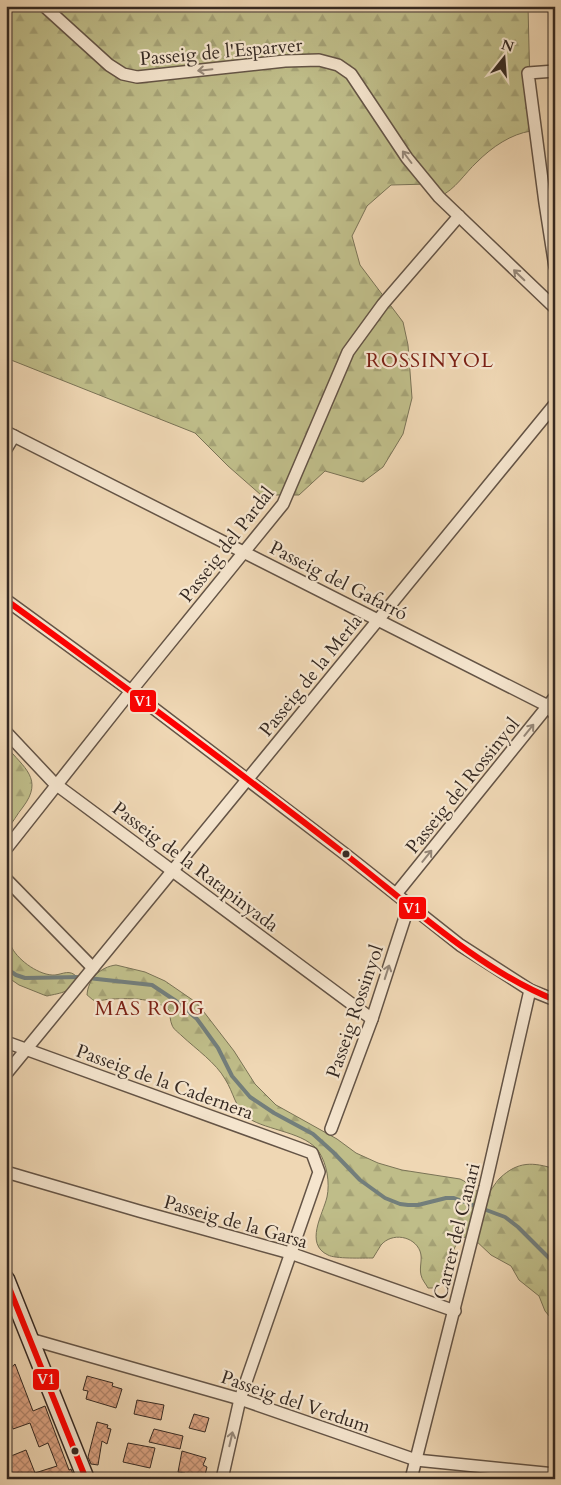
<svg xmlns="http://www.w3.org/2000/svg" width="561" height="1485" font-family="Cardo,serif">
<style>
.forest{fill:url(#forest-firs);stroke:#7a7356}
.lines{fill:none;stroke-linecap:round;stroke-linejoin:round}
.stream{stroke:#737e7b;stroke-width:4}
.building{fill:url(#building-cross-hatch);stroke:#352922}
.street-casing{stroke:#645446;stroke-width:14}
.secondary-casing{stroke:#352922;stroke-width:19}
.street{stroke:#f5e5ce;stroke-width:11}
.secondary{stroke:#f5e5ce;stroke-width:16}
.bus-1-casing{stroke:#f5e5ce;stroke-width:10}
.bus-1{stroke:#f00;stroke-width:6}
.oneway{stroke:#958778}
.bus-dot{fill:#352922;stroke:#f5e5ce;stroke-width:2}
.labels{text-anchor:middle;stroke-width:4.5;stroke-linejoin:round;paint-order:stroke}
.street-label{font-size:19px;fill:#352922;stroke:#f5e5ce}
.neighbourhood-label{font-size:20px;letter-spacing:1px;fill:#7a1f14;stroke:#f5e5ce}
.line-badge{stroke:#f5e5ce;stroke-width:2}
.badge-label{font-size:14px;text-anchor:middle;font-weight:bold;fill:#fff}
</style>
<defs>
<pattern id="forest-firs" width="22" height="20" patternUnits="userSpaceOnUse" patternTransform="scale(1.25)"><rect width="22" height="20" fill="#bfbd89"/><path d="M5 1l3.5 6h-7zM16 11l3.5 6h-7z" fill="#a5a276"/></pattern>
<pattern id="building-cross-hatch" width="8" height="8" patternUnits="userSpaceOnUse" patternTransform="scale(1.25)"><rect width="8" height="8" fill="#dca484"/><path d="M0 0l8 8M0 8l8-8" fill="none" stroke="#b3866c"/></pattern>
</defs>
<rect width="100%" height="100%" fill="#efd7b4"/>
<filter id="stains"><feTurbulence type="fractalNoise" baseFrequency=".004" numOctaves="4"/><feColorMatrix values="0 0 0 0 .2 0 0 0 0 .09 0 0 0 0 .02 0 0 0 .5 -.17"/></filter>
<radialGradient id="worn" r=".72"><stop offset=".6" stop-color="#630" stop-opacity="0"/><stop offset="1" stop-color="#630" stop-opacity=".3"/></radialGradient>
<g class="forest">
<path d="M6 6H528L531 131C511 134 492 147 477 162 464 174 456 189 439 197L429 184 391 185 367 206 352 236 360 265 403 322 408 345 412 398 403 434 383 467 363 482 325 471 299 495H261L228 466 195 433 6 358Z"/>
<path d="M6 746C24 768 44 779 23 807 17 814 13 823 6 830Z"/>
<path d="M6 925C9 932 9 941 12 948 19 961 40 976 55 975 63 974 70 969 77 977 75 992 60 993 47 996L44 995 19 985 6 976Z"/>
<path d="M116 965 145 972 165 981 197 1003 234 1051 255 1084 276 1105 337 1139 356 1153 378 1163 402 1170 460 1179C470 1183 474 1192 485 1195 492 1191 494 1184 500 1178 518 1161 533 1162 555 1169V1323L545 1311 539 1296 519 1280 511 1266 491 1255 473 1238 465 1237 458 1241 451 1255 445 1276 441 1283 436 1288H428C426 1284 422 1280 421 1275 419 1267 423 1259 420 1251 414 1236 392 1232 381 1245 378 1249 376 1254 373 1258 363 1258 335 1259 328 1255 304 1244 323 1214 327 1197 330 1183 327 1164 319 1152 306 1132 268 1131 248 1118 235 1108 234 1093 225 1079 216 1063 196 1049 182 1036 179 1033 173 1029 172 1025 170 1021 170 1014 169 1010 154 998 132 998 112 999 106 999 98 1002 93 1000 92 999 87 995 87 995 88 979 100 967 116 965Z"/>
</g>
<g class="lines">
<g class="stream">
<polyline points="6,968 16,975 25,978 81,977"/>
<polyline points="88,978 152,985 176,1001 197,1019 218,1048 232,1076 250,1097 274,1113 313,1134 333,1152 360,1180 385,1198 400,1204 408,1205 418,1205 446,1198 454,1198 505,1217 518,1227 555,1264"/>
</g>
</g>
<g class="building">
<polygon points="15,1364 33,1411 45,1406 69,1470 71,1469 75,1479 6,1479 6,1458 26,1450 35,1473 57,1466 48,1443 39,1447 30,1423 13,1429 6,1409 6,1372"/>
<polygon points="87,1376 113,1383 112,1386 122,1389 116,1408 86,1399 88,1391 83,1390"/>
<polygon points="137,1400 164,1405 161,1420 134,1414"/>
<polygon points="194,1414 209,1418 205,1432 189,1428"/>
<polygon points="97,1422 108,1425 107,1428 111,1429 107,1444 102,1441 98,1465 91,1464 88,1457"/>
<polygon points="154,1429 183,1436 180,1449 149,1442"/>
<polygon points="128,1443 155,1448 150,1468 123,1462"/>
<polygon points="182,1451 206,1458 203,1465 207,1467 204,1479 184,1479 185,1473 178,1472"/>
</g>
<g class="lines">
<g class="street-casing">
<g id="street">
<polyline points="44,6 109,65 123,74 137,77 285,61 319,60 338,65 351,74 407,158 439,197 555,308"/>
<polyline points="555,71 528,73 545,203 555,267"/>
<polyline points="6,432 548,706 555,715"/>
<polyline points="6,449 14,436"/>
<polyline points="6,600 131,691 345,854 460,945 530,990 555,1000"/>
<polyline points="6,732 54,783 372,1019"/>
<polyline points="6,849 131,691 283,504 348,352 383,304 459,216"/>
<polyline points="6,879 93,968"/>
<polyline points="396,894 555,697"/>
<polyline points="6,1042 312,1153 319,1172 240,1399 222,1479"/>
<polyline points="6,1074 555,404"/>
<polyline points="331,1129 372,1019 409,905"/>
<polyline points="6,1172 139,1211 290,1253 455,1311"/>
<polyline points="30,1339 240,1399 416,1460 555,1474"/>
<polyline points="411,1479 485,1187 530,990"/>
</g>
</g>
<g class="secondary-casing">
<polyline id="secondary" points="6,1279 86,1479"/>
</g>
<use href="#street" class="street"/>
<use href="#secondary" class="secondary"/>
<g class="bus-1-casing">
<g id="bus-1">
<path d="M6 600C120 683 233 767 345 854 409 904 479 970 555 1000"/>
<polyline points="6,1280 86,1479"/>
</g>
</g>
<use href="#bus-1" class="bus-1"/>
</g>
<defs><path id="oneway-shaft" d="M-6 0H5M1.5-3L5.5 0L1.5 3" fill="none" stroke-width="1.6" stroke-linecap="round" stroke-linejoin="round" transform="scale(1.25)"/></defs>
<g class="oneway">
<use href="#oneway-shaft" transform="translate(205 70) rotate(174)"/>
<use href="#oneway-shaft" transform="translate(407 157) rotate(-127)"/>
<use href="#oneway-shaft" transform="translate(519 275) rotate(-136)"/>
<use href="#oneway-shaft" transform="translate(529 730) rotate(-51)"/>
<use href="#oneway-shaft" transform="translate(427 856) rotate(-51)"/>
<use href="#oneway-shaft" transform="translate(387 972) rotate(-72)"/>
<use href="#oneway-shaft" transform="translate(231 1439) rotate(-77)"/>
</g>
<g class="bus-dot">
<circle cx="346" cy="854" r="4.5"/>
<circle cx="75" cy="1451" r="4.5"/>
</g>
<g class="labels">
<g class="street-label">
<text transform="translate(221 51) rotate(-5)" y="7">Passeig de l'Esparver</text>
<text transform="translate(226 544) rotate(-52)" y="7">Passeig del Pardal</text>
<text transform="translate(339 580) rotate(27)" y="7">Passeig del Gafarró</text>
<text transform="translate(310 675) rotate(-51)" y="7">Passeig de la Merla</text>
<text transform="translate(462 785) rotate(-51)" y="7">Passeig del Rossinyol</text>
<text transform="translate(196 866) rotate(37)" y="7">Passeig de la Ratapinyada</text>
<text transform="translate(354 1011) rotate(-71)" y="7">Passeig Rossinyol</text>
<text transform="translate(165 1081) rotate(20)" y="7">Passeig de la Cadernera</text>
<text transform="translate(236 1221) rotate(16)" y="7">Passeig de la Garsa</text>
<text transform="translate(456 1231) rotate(-76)" y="7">Carrer del Canari</text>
<text transform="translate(296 1401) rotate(19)" y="7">Passeig del Verdum</text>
</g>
<g class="neighbourhood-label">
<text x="430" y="367">ROSSINYOL</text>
<text x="150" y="1015">MAS ROIG</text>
</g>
</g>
<g class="line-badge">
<rect x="129" y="689" width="28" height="24" rx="5" fill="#f00"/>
<rect x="398" y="896" width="29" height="24" rx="5" fill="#f00"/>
<rect x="32" y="1368" width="28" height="23" rx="5" fill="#f00"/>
</g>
<g class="badge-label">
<text x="143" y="706">V1</text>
<text x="412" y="913">V1</text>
<text x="46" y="1384">V1</text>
</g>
<rect width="561" height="1485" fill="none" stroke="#efd7b4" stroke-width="25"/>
<rect x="8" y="8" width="546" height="1470" fill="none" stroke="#352922" stroke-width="2.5"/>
<rect x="12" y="12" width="536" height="1460" fill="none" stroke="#352922"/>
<g transform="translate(504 58) rotate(17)" stroke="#f5e5ce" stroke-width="4" paint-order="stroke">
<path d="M0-4L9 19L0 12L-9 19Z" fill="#352922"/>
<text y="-8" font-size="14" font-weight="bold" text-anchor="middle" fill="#352922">N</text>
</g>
<rect width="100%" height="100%" filter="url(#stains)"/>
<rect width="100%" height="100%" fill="url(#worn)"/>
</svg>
